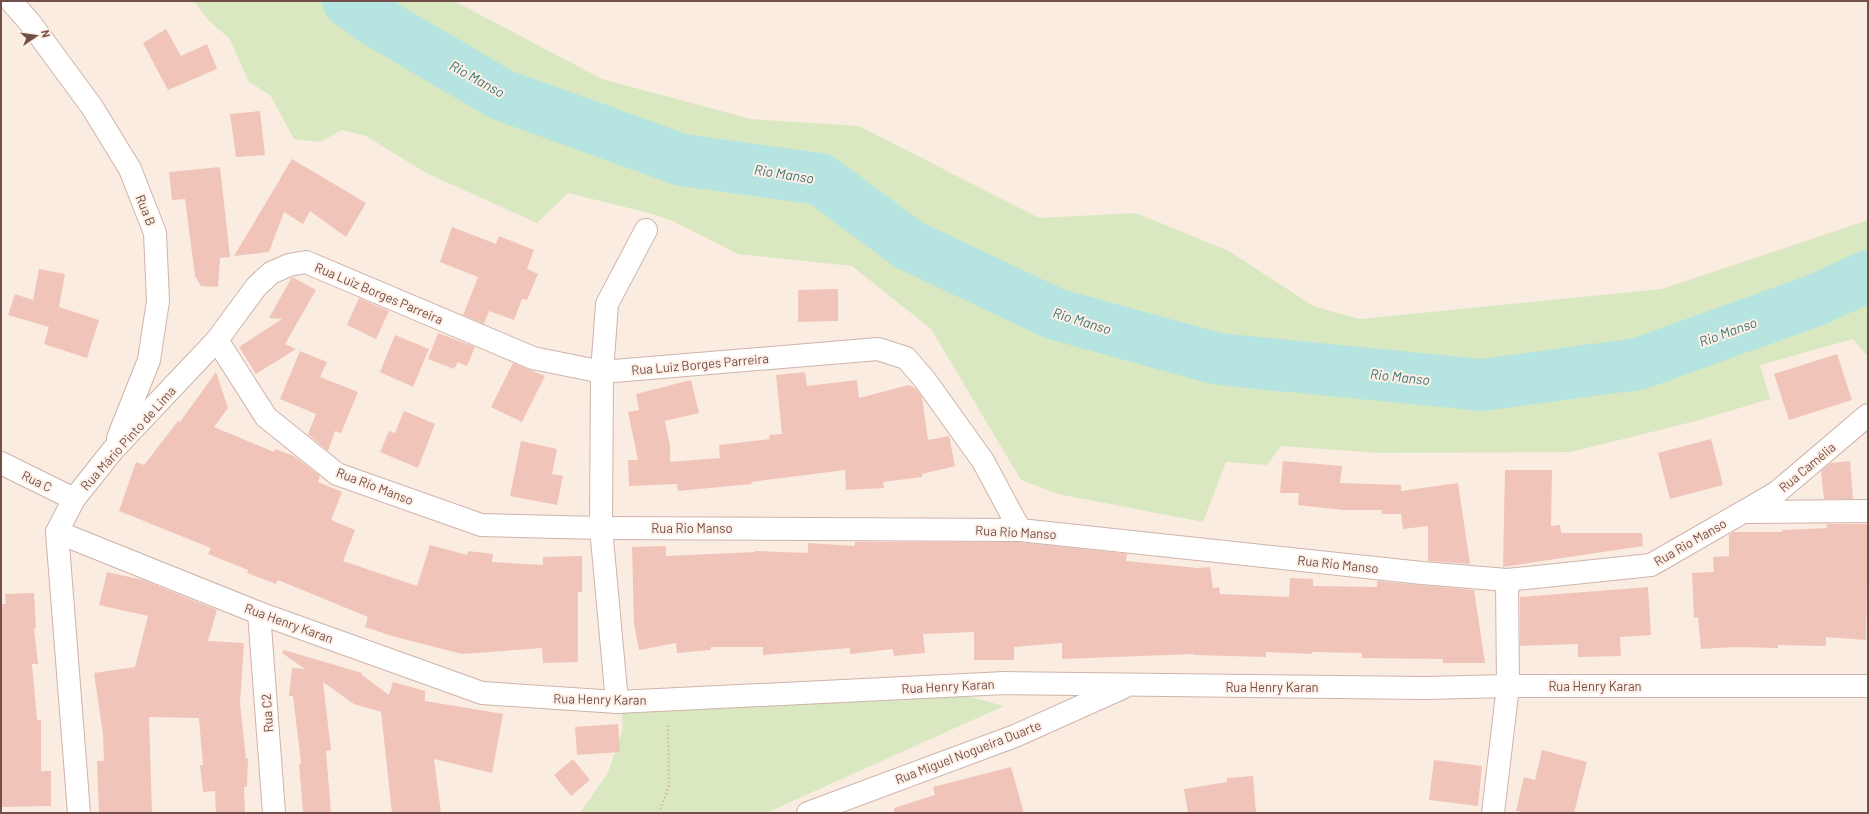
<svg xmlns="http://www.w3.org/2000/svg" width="1869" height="814" font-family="Barlow,sans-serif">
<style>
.green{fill:#d9e8c0}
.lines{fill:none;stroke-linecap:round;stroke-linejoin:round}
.river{stroke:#b6e4e1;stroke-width:52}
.building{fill:#f0c4b9}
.minor-casing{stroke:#ceb3ab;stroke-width:24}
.path{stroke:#d4a79d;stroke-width:2.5;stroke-dasharray:1 3;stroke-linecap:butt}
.minor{stroke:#fff;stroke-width:22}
.labels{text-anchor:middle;stroke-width:4;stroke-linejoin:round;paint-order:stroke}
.street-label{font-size:13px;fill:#724f49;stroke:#fff0e7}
.water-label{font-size:14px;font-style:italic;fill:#3d7775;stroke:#fff0e7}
</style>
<rect width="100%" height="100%" fill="#fbece1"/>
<g class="green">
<polygon points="194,1 454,1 602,79 751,119 859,126 1039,218 1136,213 1229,251 1313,306 1360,319 1662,289 1868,220 1868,357 1853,339 1760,365 1770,399 1696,421 1571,452 1380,453 1281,446 1267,465 1226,462 1203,522 1058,494 1021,480 931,329 852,266 738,254 673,221 649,213 568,193 537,223 426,173 366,136 342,130 320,142 294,139 270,95 249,82 229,38 209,21"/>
<polygon points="952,692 1004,706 766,813 580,813 608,773 623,728 621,707"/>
</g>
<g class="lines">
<polyline class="river" points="348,1 376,21 502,95 682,160 820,179 909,245 1055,314 1218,359 1482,385 1638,364 1816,300 1868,276"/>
</g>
<g class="building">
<polygon points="166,29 181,56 207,44 217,69 168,90 143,43"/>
<polygon points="260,111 265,155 236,157 230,114"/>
<polygon points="292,159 366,203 346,237 310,211 303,224 284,212 269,252 234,256"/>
<polygon points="220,167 230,257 220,258 218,287 201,286 195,276 185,199 172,200 169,172"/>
<polygon points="452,227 496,244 499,236 534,250 527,269 538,274 527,300 522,299 514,320 489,311 484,324 463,315 478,277 440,262"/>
<polygon points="39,269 65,274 59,307 99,320 87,358 44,344 49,327 8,315 15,294 33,300"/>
<polygon points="292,277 316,290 285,344 296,349 256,374 239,347 282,319 269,318"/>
<polygon points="838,289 838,321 798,322 798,290"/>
<polygon points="359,298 389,311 376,339 347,325"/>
<polygon points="438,333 475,347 467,366 458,362 454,369 428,359"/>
<polygon points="395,335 429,349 413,387 380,372"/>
<polygon points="300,351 327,362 320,377 358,392 341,433 335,431 328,451 308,434 316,414 280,399"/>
<polygon points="1837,354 1852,400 1789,420 1774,374"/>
<polygon points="513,363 545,376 522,422 491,407"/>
<polygon points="216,372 228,408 214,427 274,452 275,449 294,456 320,476 318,482 342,492 331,520 355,530 343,561 417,586 430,545 467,555 468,551 493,554 492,562 543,565 543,557 582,556 582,592 578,592 578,662 543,663 542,648 462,654 392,636 365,627 368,617 278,580 276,584 247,573 248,570 208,554 211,548 119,511 136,462 144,465 178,421 180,422"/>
<polygon points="805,372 807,386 857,380 859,398 909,385 915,388 922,397 928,440 949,436 955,466 922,474 922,477 883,482 884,488 846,490 845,470 751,482 752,484 678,491 677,484 629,486 628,460 638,460 628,412 639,410 636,394 691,380 699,413 665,421 670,446 670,462 720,458 719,445 770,439 769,435 782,434 776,375"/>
<polygon points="404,411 435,424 418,468 380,452 389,431 395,433"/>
<polygon points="1711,439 1723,485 1670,499 1658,453"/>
<polygon points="521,441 557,449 552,474 563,476 557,505 510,496"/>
<polygon points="1283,461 1342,466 1340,483 1401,485 1401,491 1458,483 1470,564 1428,561 1428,526 1403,529 1401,514 1382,514 1382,510 1343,510 1298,505 1299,493 1280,493"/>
<polygon points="1850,461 1853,499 1824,499 1821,471 1831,463"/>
<polygon points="1505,470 1552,470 1551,526 1560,525 1561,533 1642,533 1643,546 1503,567"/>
<polygon points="1826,524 1868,524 1866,640 1826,637 1826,646 1778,645 1778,648 1735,647 1701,649 1698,617 1694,618 1692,573 1714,572 1713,557 1729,556 1729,535 1733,532 1782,532 1782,530 1827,528"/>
<polygon points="855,542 1019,542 1121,553 1127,554 1126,561 1198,568 1210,567 1213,588 1219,587 1220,594 1289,597 1290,578 1313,579 1313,586 1377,587 1377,581 1474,590 1485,663 1443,663 1443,659 1362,658 1362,653 1312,652 1312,654 1266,652 1266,657 1193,655 1193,654 1062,659 1062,643 1014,647 1014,660 974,660 974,632 923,634 925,653 894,656 893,649 850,654 850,648 763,655 763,647 711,647 711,650 677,653 676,643 639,650 634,624 632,547 666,546 666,556 755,552 755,551 808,553 808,543 855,546"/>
<polygon points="107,572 143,580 217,610 208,641 244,643 240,703 246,759 248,758 247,787 244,787 245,813 216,813 215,791 203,792 200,765 203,765 199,718 149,717 152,813 99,813 97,761 104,761 103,734 94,673 135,667 148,616 99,605"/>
<polygon points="1648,587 1651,635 1620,637 1621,656 1578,657 1578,644 1520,646 1520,597"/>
<polygon points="34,593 36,628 34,629 38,664 32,664 37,720 41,720 41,771 51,771 51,806 1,807 1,604 6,604 5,594"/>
<polygon points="284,650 362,673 362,675 389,695 393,682 425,691 425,701 503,714 492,773 434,759 441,813 392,813 381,712 354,704 323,682 331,750 326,751 331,813 303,813 299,764 301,763 293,696 289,696 292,668 305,669 282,653"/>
<polygon points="618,724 620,752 577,755 575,727"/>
<polygon points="1542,750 1587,762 1574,813 1519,813 1520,811 1516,811 1524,777 1535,780"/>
<polygon points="573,759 590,780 571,796 554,775"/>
<polygon points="1434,760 1482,766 1478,806 1429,800"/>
<polygon points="1011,767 1024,813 894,813 894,808 935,795 933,787"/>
<polygon points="1253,776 1256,813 1188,813 1184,789 1227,782 1227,778"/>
</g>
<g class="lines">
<g class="minor-casing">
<g id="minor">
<polyline points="11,1 31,24 92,107 130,169 155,233 158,301 149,360 118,438"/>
<polyline points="217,340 266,417 337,474 481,525 601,528 1020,530 1422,573 1507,580 1651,565 1776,493 1868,415"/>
<polyline points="1,463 74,499"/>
<polyline points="1744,512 1868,511"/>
<polyline points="57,532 259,613 482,693 617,702 1005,683 1425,688 1508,686 1868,686"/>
<polyline points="259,613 274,813"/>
<polyline points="617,702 601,528 602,372 607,304 646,230"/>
<polyline points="79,813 57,532 74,499 113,450 217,340 256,287 271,273 289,265 306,262 533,358 602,372 878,349 906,358 925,380 983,461 1020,530"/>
<polyline points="808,813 1015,736 1122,688"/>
<polyline points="1493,813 1508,686 1507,580"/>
</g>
</g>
<polyline class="path" points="659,813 669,786 668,725"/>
<use href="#minor" class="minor"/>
</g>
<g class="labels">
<g class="street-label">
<text transform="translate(146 210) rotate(68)" y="5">Rua B</text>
<text transform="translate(379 293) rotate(23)" y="5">Rua Luiz Borges Parreira</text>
<text transform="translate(700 364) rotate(-5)" y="5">Rua Luiz Borges Parreira</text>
<text transform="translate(128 438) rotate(-48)" y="5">Rua Mário Pinto de Lima</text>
<text transform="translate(1807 467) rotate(-40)" y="5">Rua Camélia</text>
<text transform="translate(37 481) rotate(26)" y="5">Rua C</text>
<text transform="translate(375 486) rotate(21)" y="5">Rua Rio Manso</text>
<text x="692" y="533">Rua Rio Manso</text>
<text transform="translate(1016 532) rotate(3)" y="5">Rua Rio Manso</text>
<text transform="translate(1690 542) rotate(-30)" y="5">Rua Rio Manso</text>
<text transform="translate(1338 564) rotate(6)" y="5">Rua Rio Manso</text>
<text transform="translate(289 623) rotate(20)" y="5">Rua Henry Karan</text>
<text transform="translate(948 686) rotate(-3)" y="5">Rua Henry Karan</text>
<text x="1595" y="691">Rua Henry Karan</text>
<text x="1272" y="692">Rua Henry Karan</text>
<text transform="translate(600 699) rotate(1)" y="5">Rua Henry Karan</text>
<text transform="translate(267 713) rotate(-94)" y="5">Rua C2</text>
<text transform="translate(968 752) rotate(-21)" y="5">Rua Miguel Nogueira Duarte</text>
</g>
<g class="water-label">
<text transform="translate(477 79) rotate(29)" y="5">Rio Manso</text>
<text transform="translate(784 174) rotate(9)" y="5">Rio Manso</text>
<text transform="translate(1082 321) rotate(17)" y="5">Rio Manso</text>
<text transform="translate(1728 332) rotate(-20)" y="5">Rio Manso</text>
<text transform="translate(1400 377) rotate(6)" y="5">Rio Manso</text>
</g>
</g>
<rect width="1869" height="814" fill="none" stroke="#724f49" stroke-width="4"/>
<g transform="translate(36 36) rotate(77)" stroke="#fff0e7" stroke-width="3" paint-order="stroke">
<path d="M0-3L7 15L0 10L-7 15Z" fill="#724f49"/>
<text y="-6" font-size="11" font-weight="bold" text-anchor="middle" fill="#724f49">N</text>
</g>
</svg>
